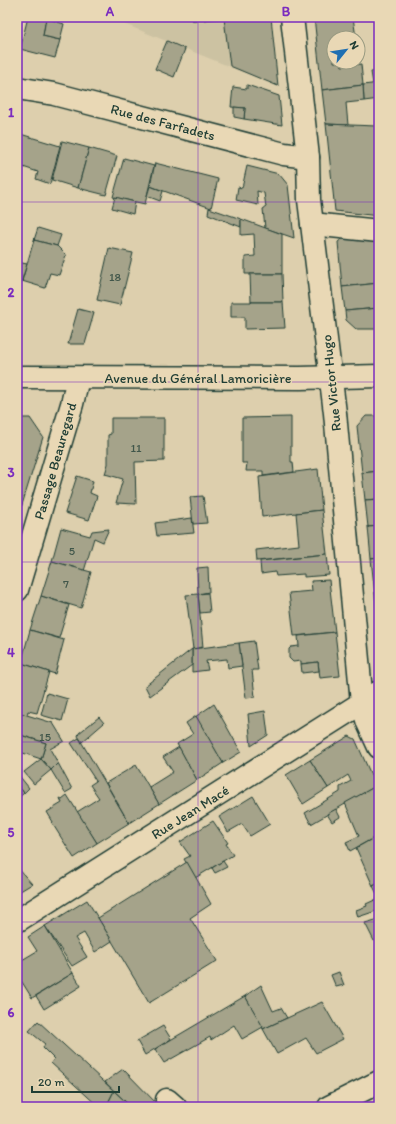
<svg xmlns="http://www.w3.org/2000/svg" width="396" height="1124" font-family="Itim,sans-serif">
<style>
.built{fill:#ccc2a2}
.building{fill:#a5a38a;stroke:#1f3d34}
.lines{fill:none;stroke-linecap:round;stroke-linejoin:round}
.minor-casing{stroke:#1f3d34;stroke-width:25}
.minor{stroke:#e9d8b5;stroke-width:22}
.grid{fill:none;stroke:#7b2cbf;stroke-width:1;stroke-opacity:0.55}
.labels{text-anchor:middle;stroke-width:3;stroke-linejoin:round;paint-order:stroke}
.number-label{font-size:12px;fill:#40564a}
.street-label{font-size:14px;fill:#1f3d34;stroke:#e9d8b5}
.neatline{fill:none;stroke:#7b2cbf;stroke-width:1.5}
.grid-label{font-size:13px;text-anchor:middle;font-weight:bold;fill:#7b2cbf}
</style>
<rect width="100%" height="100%" fill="#ddcfad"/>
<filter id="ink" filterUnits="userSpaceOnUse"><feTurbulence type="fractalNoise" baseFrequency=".025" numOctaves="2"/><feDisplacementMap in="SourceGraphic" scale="8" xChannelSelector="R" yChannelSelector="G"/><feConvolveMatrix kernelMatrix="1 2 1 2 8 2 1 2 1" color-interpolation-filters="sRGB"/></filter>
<g filter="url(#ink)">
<polygon class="built" points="107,17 270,17 278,86"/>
<g class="building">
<polygon points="28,17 46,18 43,36 60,40 55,58 20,49"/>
<polygon points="192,17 271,17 278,86 230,66 224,18 193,21"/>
<polygon points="314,17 353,17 356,38 334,38 334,62 341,62 342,66 361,64 363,85 322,90"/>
<polygon points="46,18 64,24 60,40 43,36"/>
<polygon points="167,41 185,49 174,77 155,69"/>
<polygon points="379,71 379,83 373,84 371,72"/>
<polygon points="379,83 379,99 364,101 363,85"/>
<polygon points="247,85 279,96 282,125 244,119 245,108 231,107 233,87 247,89"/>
<polygon points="363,85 364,101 346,103 348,125 326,124 322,90"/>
<polygon points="234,107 245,108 244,119 234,117"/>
<polygon points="326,124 376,126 379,158 379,216 335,211"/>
<polygon points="17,133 60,146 50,184 36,179 38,172 17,165"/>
<polygon points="62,141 89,148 78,188 52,180"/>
<polygon points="89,148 117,156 106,195 78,188"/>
<polygon points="124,158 154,166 145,204 113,197"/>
<polygon points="155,163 218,179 211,208 150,186"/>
<polygon points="247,166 279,174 288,185 294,238 265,228 263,209 266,207 264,193 257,191 258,205 236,200 238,187 242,188"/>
<polygon points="150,186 163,191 160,201 147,196"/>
<polygon points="115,197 135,202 133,214 112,208"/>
<polygon points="209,208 241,219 241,227 208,214"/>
<polygon points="241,219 282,234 282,274 245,274 245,257 255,256 254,234 241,235"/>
<polygon points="38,228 61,235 57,246 34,240"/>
<polygon points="343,238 378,242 379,283 342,287 338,242"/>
<polygon points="34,240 57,246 66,255 59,275 50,273 45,288 22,281"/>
<polygon points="109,248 133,253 120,305 97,300"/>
<polygon points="17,262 27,264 17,295"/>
<polygon points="250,274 282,274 283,302 251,302"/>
<polygon points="379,283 379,308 345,311 342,287"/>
<polygon points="231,302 283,302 285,328 245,329 245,317 231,317"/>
<polygon points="379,308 379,329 356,329 346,320 345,311"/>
<polygon points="78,309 94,313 85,344 68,344"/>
<polygon points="366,416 379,416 379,471 362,473 357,426"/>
<polygon points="291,417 291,462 293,462 294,472 263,476 263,471 246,471 247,463 242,463 242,418"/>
<polygon points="17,418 30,418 43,437 17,521"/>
<polygon points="111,418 164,418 164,461 135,462 136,504 116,503 123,479 105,474 108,464 108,435 111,434"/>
<polygon points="318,469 322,510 262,517 259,477"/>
<polygon points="379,471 379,499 365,500 362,473"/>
<polygon points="77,476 93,481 90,493 97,496 89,520 65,513"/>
<polygon points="203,496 207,523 193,524 190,497"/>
<polygon points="379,499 379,526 368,527 365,500"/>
<polygon points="322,510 327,554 257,561 256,550 299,545 296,513"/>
<polygon points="192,518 194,533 157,536 155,523"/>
<polygon points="379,526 379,558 371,559 368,527"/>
<polygon points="61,528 90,536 92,531 109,529 103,542 94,538 84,571 52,561"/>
<polygon points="327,554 329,575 304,577 304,574 276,576 275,572 261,574 260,561"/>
<polygon points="379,558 379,594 375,595 371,559"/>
<polygon points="52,561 91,572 81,608 41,596"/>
<polygon points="208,567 209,592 198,594 197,568"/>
<polygon points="329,580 335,632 294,636 289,593 312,591 311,581"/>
<polygon points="208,593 210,612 200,613 198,594"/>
<polygon points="198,594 203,647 193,649 186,595"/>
<polygon points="379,594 379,633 375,595"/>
<polygon points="41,596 69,605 59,638 30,630"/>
<polygon points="30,630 64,640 55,674 21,663"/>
<polygon points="335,632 340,676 320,678 318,662 301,664 301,661 293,662 289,658 289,649 291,647 299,646 298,636"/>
<polygon points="254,641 258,670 252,670 255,697 246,698 239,643"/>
<polygon points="239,643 242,666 228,668 227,659 206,661 208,670 192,672 192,649"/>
<polygon points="192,649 192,665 150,696 145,686"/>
<polygon points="318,662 319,671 302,673 301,664"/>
<polygon points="21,663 49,672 37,713 28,711 27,715 17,712 17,675"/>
<polygon points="47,693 68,699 62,721 41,715"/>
<polygon points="214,704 241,752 223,763 195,717"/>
<polygon points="265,711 268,735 251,746 248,714"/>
<polygon points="17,712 53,723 64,741 50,749 58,763 51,770 41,759 46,743 17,734"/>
<polygon points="196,716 223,763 197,780 177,744 193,734 186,723"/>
<polygon points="99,717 104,723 82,742 78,736 79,733"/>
<polygon points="17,734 46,743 41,759 17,751"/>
<polygon points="349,736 355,739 376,786 311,824 305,813 340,792 340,787 351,781 348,775 328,788 310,760"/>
<polygon points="79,738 129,823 97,843 77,812 99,798 90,785 96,781 71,743"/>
<polygon points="179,747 197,780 159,804 149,787 173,772 163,757"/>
<polygon points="41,759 51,770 34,784 24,772"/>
<polygon points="310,760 328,788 303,804 286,775"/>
<polygon points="58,763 72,789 65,793 51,770"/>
<polygon points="136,765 159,804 129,823 106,783"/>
<polygon points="17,773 29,788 24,793 17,784"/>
<polygon points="17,784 24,793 17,799"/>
<polygon points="376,786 379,792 379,835 350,851 346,842 359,836 345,803"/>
<polygon points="67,795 97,843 74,858 52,823 53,822 47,812 62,803 60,798 62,799"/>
<polygon points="253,796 270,824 250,836 242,824 228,832 219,817"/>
<polygon points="336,809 340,817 332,822 327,814"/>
<polygon points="213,821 228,843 226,844 233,855 195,878 184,859 190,856 180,842"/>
<polygon points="379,835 379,883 373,886 356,848"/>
<polygon points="223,861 227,867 215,873 212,868"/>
<polygon points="187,862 211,904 190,918 217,961 149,1003 98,918"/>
<polygon points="17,867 32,884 17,893"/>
<polygon points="379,883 379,910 358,917 356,910 367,906 366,904 379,898 373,886"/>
<polygon points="87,900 112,941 95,952 84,933 75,938 87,957 72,966 45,926"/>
<polygon points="379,919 379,938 374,941 365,923"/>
<polygon points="45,926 73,973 32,998 17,974 17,963 37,951 28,937"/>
<polygon points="339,972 344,985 336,987 331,975"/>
<polygon points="73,973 81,986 44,1009 36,996"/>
<polygon points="261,985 273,1011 281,1008 287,1018 263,1029 245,996"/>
<polygon points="245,996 263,1027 242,1039 234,1025 211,1040 210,1037 164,1063 155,1049"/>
<polygon points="322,1002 343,1039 316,1053 306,1038 277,1054 263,1029"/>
<polygon points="38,1021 114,1091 106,1107 99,1107 51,1063 54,1059 43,1048 45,1044 29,1031"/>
<polygon points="163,1026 171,1039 145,1055 137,1041"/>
<polygon points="123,1069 160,1107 131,1107 105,1082"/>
<polygon points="114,1091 127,1103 123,1107 106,1107"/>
</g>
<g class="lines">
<g class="minor-casing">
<g id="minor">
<polyline points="292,17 308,157 309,200 312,224 335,413 362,703 368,723 379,747"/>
<polyline points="17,88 54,94 284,154 308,157"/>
<polyline points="312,224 379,231"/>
<polyline points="17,377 300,378 379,376"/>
<polyline points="17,590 72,404 78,378"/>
<polyline points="17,921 379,692"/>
<polyline points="167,1100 175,1107"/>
<polyline points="329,1107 379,1082"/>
</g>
</g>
<use href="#minor" class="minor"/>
</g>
</g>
<path class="grid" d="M198 17V1107M17 202H379M17 382H379M17 562H379M17 742H379M17 922H379"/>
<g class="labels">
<g class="number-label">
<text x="115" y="281">18</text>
<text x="136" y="452">11</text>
<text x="72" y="555">5</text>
<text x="66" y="588">7</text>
<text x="45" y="741">15</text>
</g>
<g class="street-label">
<text transform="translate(163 122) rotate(15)" y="5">Rue des Farfadets</text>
<text x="198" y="383">Avenue du Général Lamoricière</text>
<text transform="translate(331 383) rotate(-96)" y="5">Rue Victor Hugo</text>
<text transform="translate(55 461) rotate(-74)" y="5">Passage Beauregard</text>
<text transform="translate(190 812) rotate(-32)" y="5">Rue Jean Macé</text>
</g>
</g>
<rect width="396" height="1124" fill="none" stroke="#e9d8b5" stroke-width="44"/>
<g transform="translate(346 50) rotate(60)"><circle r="19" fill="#e9d8b5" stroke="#989a81"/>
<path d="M0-3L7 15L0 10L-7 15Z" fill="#1f6fb2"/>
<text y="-6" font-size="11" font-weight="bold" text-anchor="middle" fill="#1f3d34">N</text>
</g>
<path d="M32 1086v6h87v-6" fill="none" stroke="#1f3d34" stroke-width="2"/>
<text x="38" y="1086" font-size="12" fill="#1f3d34" stroke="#e9d8b5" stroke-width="3" paint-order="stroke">20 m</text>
<rect x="22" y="22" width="352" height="1080" class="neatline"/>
<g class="grid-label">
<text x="110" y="16">A</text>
<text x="286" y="16">B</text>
<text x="11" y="117">1</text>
<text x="11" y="297">2</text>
<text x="11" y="477">3</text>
<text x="11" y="657">4</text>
<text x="11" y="837">5</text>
<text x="11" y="1017">6</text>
</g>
</svg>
